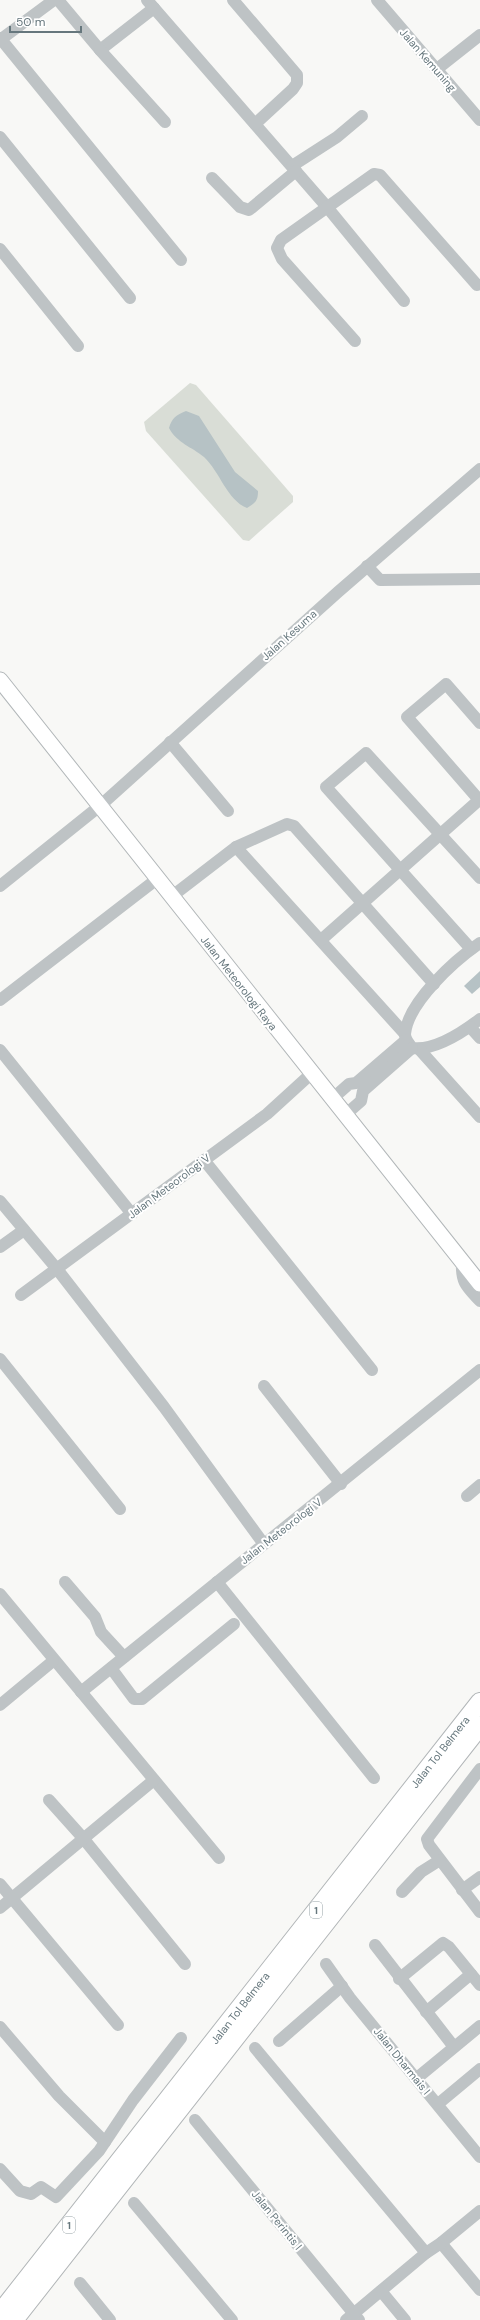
<svg xmlns="http://www.w3.org/2000/svg" width="480" height="2320" font-family="'DM Sans',sans-serif">
<style>
.green{fill:#d9ddd6}
.water{fill:#b6c2c5}
.lines{fill:none;stroke-linecap:round;stroke-linejoin:round}
.major-casing{stroke:#b2b7b9;stroke-width:17}
.highway-casing{stroke:#b2b6b8;stroke-width:20}
.minor{stroke:#bec3c5;stroke-width:12}
.major{stroke:#fff;stroke-width:15}
.highway{stroke:#fff;stroke-width:18}
.labels{text-anchor:middle;stroke-width:4;stroke-linejoin:round;paint-order:stroke}
.shield{fill:#fff;stroke:#94a0a4;stroke-width:1}
.shield-label{font-size:10px;font-weight:bold;fill:#66777d}
.street-label{font-size:11px;fill:#66777d;stroke:#fff}
</style>
<rect width="100%" height="100%" fill="#f8f8f6"/>
<polygon class="green" points="190,383 196,385 293,496 293,502 249,541 243,540 146,431 144,422"/>
<g class="water">
<path d="M186 411 199 416 235 472 258 491C258 500 256 503 247 508 227 500 220 472 204 457 192 447 177 443 169 428 172 418 176 415 186 411Z"/>
<polygon points="480,971 480,987 472,994 464,986"/>
</g>
<g class="lines">
<g class="major-casing">
<polyline id="major" points="0,680 480,1284"/>
</g>
<g class="highway-casing">
<g id="highway">
<polyline points="0,2313 480,1702"/>
<polyline points="14,2320 480,1726"/>
</g>
</g>
<g class="minor">
<polyline points="58,0 100,50 154,8"/>
<polyline points="147,0 327,207 404,301"/>
<polyline points="233,0 297,75 297,83 293,89 255,124"/>
<polyline points="377,0 480,120"/>
<polyline points="0,38 181,260"/>
<polyline points="0,40 54,0"/>
<polyline points="100,50 165,122"/>
<polyline points="437,69 480,35"/>
<polyline points="0,137 130,298"/>
<polyline points="292,166 337,137 362,116"/>
<polyline points="212,178 240,207 249,210 296,171"/>
<polyline points="0,249 78,346"/>
<polyline points="355,341 282,259 277,248 281,240 374,174 380,175 477,285"/>
<polyline points="367,566 380,580 480,579"/>
<polyline points="480,723 446,684 407,717 480,801"/>
<polyline points="170,742 228,811"/>
<polyline points="236,847 405,1034"/>
<polyline points="0,886 101,805 338,592 480,469"/>
<polyline points="171,897 236,847 287,824 294,826 434,984"/>
<polyline points="321,940 479,800"/>
<path d="M480 943C455 960 408 1002 405 1034 405 1040 409 1043 412 1048 435 1051 463 1032 480 1019"/>
<polyline points="471,949 326,787 366,753 480,878"/>
<polyline points="0,1000 157,879"/>
<polyline points="470,1027 480,1038"/>
<polyline points="419,1049 480,1117"/>
<polyline points="0,1050 132,1214"/>
<polyline points="332,1099 349,1084 356,1083 406,1040"/>
<polyline points="345,1115 361,1101 363,1091 412,1048"/>
<polyline points="204,1160 372,1370"/>
<polyline points="0,1201 57,1269 164,1407 263,1543"/>
<polyline points="0,1247 24,1230"/>
<path d="M462 1263C461 1283 467 1287 480 1301"/>
<polyline points="21,1295 267,1114 312,1073"/>
<polyline points="0,1359 120,1509"/>
<polyline points="264,1386 341,1484"/>
<polyline points="467,1496 480,1485"/>
<polyline points="65,1582 95,1617 101,1632 124,1657"/>
<polyline points="217,1582 374,1778"/>
<polyline points="0,1594 219,1858"/>
<polyline points="111,1668 134,1699 142,1699 234,1624"/>
<polyline points="81,1692 480,1370"/>
<polyline points="0,1705 53,1661"/>
<polyline points="480,1769 427,1839 429,1845 480,1912"/>
<polyline points="49,1800 83,1838 185,1964"/>
<polyline points="0,1884 118,2025"/>
<polyline points="462,1890 480,1877"/>
<polyline points="402,1892 421,1872 440,1860"/>
<polyline points="0,1908 154,1780"/>
<polyline points="375,1945 454,2047"/>
<polyline points="326,1964 350,1998 480,2157"/>
<polyline points="399,1979 443,1943 449,1947 480,1985"/>
<polyline points="426,2012 471,1974"/>
<polyline points="0,2027 59,2096 105,2142 133,2100 181,2038"/>
<polyline points="279,2041 342,1986"/>
<polyline points="255,2048 426,2253"/>
<polyline points="417,2078 480,2026"/>
<polyline points="438,2104 480,2069"/>
<polyline points="195,2120 359,2320"/>
<polyline points="0,2169 20,2191 31,2194 41,2187 56,2197 99,2151 105,2142"/>
<polyline points="134,2203 232,2320"/>
<polyline points="441,2243 480,2290"/>
<polyline points="80,2283 110,2320"/>
<polyline points="381,2291 405,2320"/>
<polyline points="346,2320 426,2253 441,2243 480,2211"/>
</g>
<use href="#major" class="major"/>
<use href="#highway" class="highway"/>
</g>
<g class="labels">
<g class="shield">
<rect x="310" y="1902" width="12" height="16" rx="3"/>
<rect x="63" y="2217" width="12" height="16" rx="3"/>
</g>
<g class="shield-label">
<text x="316" y="1914">1</text>
<text x="69" y="2229">1</text>
</g>
<g class="street-label">
<text transform="translate(428 60) rotate(49)" y="4">Jalan Kemuning</text>
<text transform="translate(289 635) rotate(-42)" y="4">Jalan Kesuma</text>
<text transform="translate(239 983) rotate(52)" y="4">Jalan Meteorologi Raya</text>
<text transform="translate(169 1186) rotate(-37)" y="4">Jalan Meteorologi V</text>
<text transform="translate(281 1531) rotate(-38)" y="4">Jalan Meteorologi V</text>
<text transform="translate(440 1752) rotate(-52)" y="4">Jalan Tol Belmera</text>
<text transform="translate(240 2008) rotate(-52)" y="4">Jalan Tol Belmera</text>
<text transform="translate(402 2061) rotate(51)" y="4">Jalan Dharmais I</text>
<text transform="translate(277 2220) rotate(51)" y="4">Jalan Perintis I</text>
</g>
</g>
<path d="M10 26v6h71v-6" fill="none" stroke="#66777d" stroke-width="2"/>
<text x="16" y="26" font-size="12" fill="#66777d" stroke="#ffffff" stroke-width="3" paint-order="stroke">50 m</text>
</svg>
